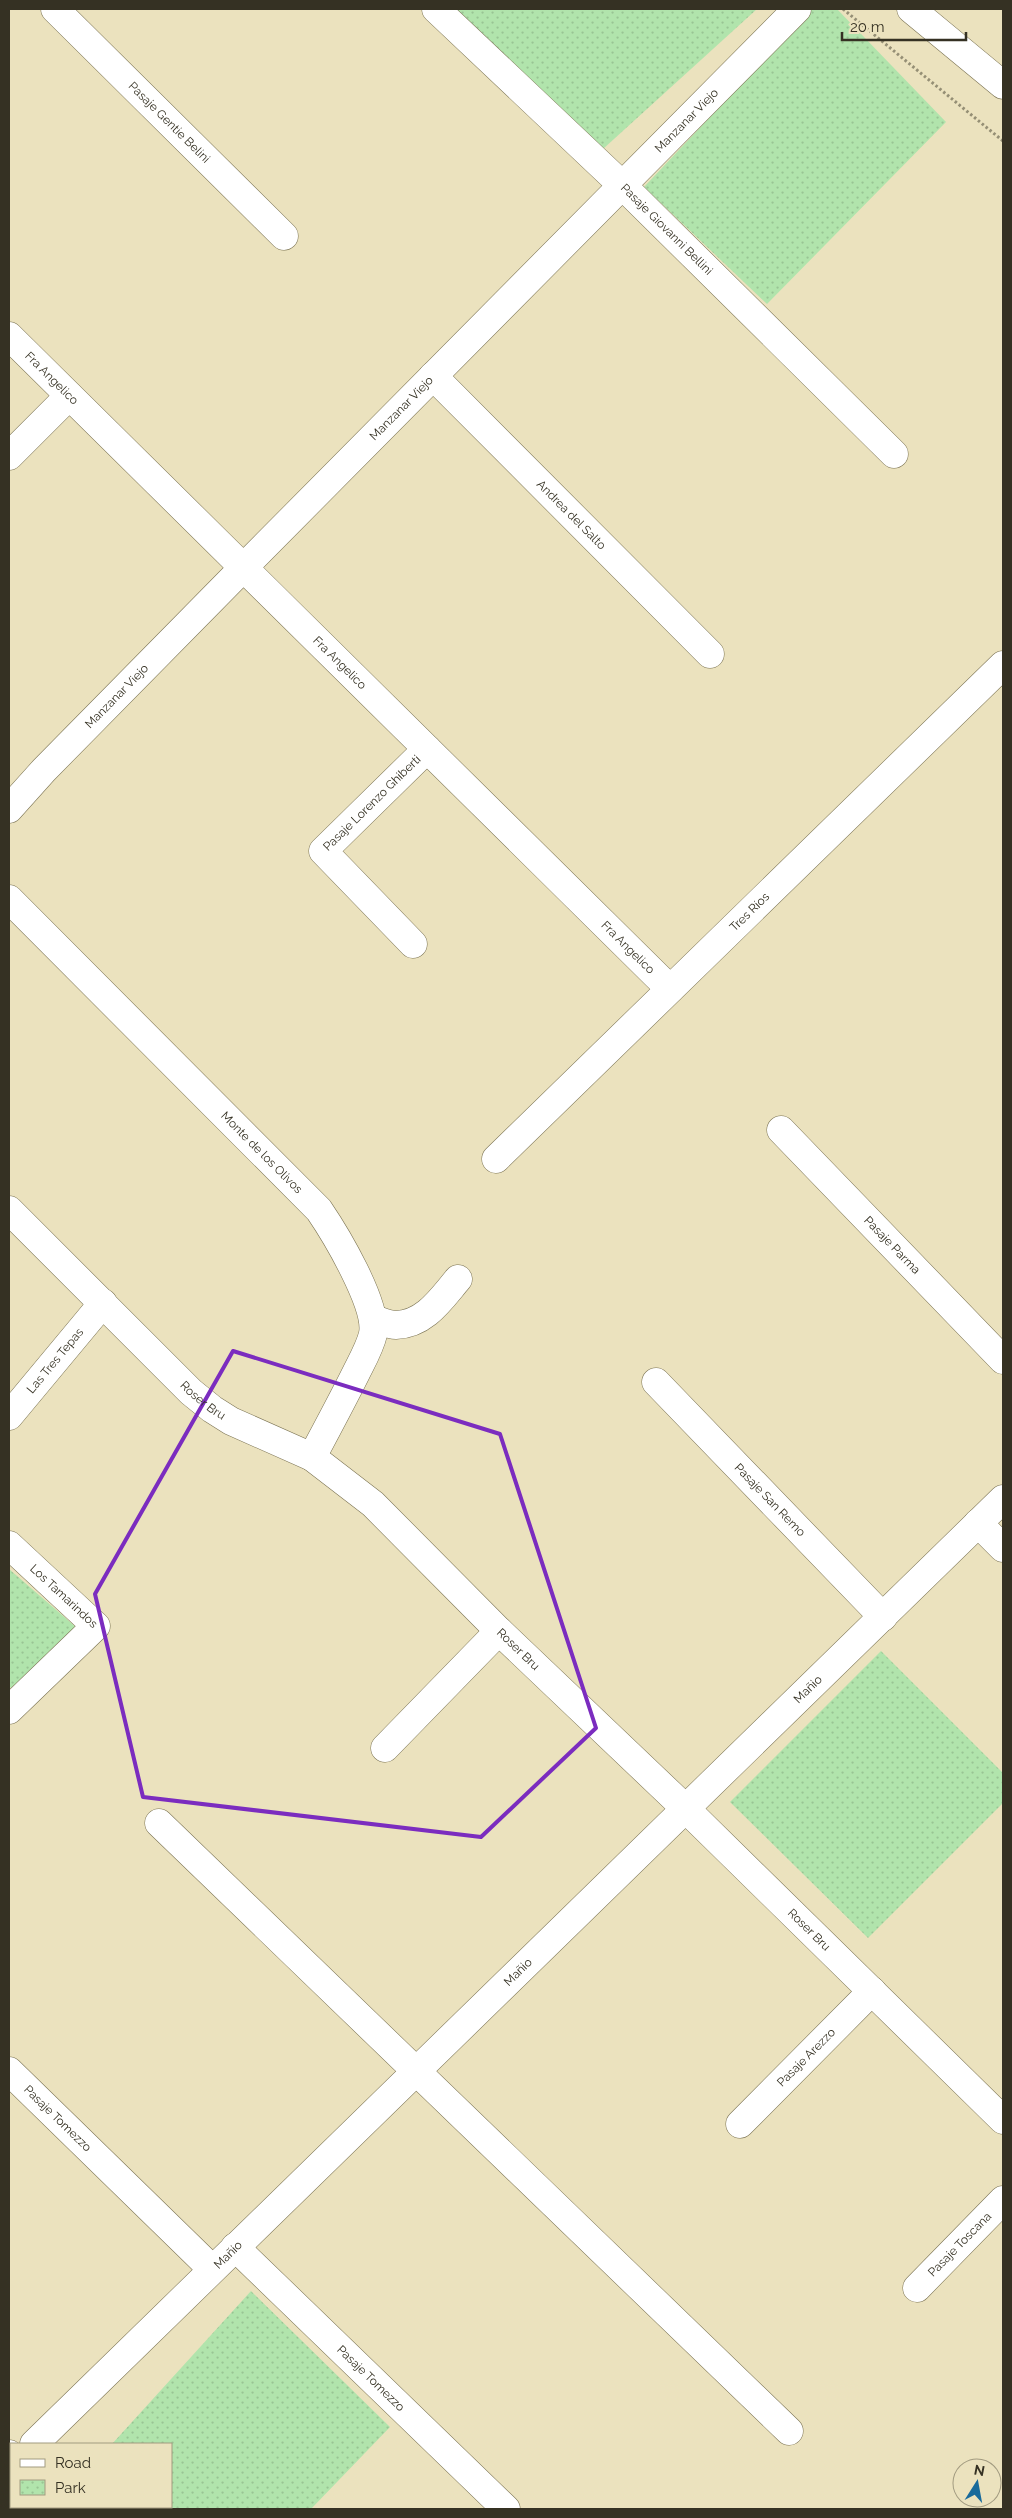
<svg xmlns="http://www.w3.org/2000/svg" width="1012" height="2518" font-family="Raleway,sans-serif">
<style>
.park{fill:url(#park-dots)}
.lines{fill:none;stroke-linecap:round;stroke-linejoin:round}
.minor-casing{stroke:#7b7353;stroke-width:29}
.tertiary-casing{stroke:#7b7353;stroke-width:29}
.path{stroke:#958f75;stroke-width:3;stroke-dasharray:2.5 2.5;stroke-linecap:butt}
.minor{stroke:#fff;stroke-width:28}
.tertiary{stroke:#fff;stroke-width:28}
.marked{fill:none;stroke:#7b2cbf;stroke-width:4;stroke-linejoin:round}
.labels{text-anchor:middle;stroke-width:4;stroke-linejoin:round;paint-order:stroke}
.street-label{font-size:12px;fill:#353123;stroke:#ebe2be}
</style>
<defs>
<pattern id="park-dots" width="8" height="8" patternUnits="userSpaceOnUse" patternTransform="scale(1.25)"><rect width="8" height="8" fill="#b1e4ac"/><path d="M2 2h.1M6 6h.1" fill="none" stroke="#99c494" stroke-width="1.8" stroke-linecap="round"/></pattern>
</defs>
<rect width="100%" height="100%" fill="#ebe2be"/>
<g class="park">
<polygon points="455,9 757,9 603,149"/>
<polygon points="812,9 837,9 946,122 767,304 644,187"/>
<polygon points="9,1569 77,1628 11,1688 9,1686"/>
<polygon points="881,1651 1003,1773 1003,1803 868,1938 730,1802"/>
<polygon points="251,2291 390,2427 311,2509 165,2509 162,2507 171,2507 171,2444 112,2444"/>
</g>
<g class="lines">
<g class="minor-casing">
<g id="minor">
<path id="s1" d="M55 9 284 236"/>
<path id="s2" d="M436 9 622 185 894 454"/>
<path id="s3" d="M9 336 670 989"/>
<path id="s4" d="M433 376 710 654"/>
<polyline points="9,456 69,396"/>
<path id="s5" d="M9 809 44 770 243 568 797 9"/>
<path id="s6" d="M9 899 319 1210C336 1235 378 1305 373 1334 370 1347 362 1361 356 1373 342 1401 327 1429 312 1457"/>
<path id="s7" d="M413 944 323 851 427 749"/>
<path id="s8" d="M781 1130 1003 1360"/>
<path id="s9" d="M496 1159 1003 665"/>
<path id="s10" d="M9 1210 191 1392 212 1409 231 1421 312 1457 373 1504 499 1631 686 1809 1003 2120"/>
<path d="M373 1319C380 1321 389 1325 396 1325 425 1324 441 1299 458 1279"/>
<path id="s11" d="M656 1382 883 1617"/>
<path id="s12" d="M9 1416 103 1303"/>
<polyline points="978,1523 1003,1548"/>
<path id="s13" d="M9 1545 96 1626 9 1710"/>
<polyline points="385,1748 499,1631"/>
<polyline points="159,1823 789,2431"/>
<path id="s14" d="M9 2071 212 2269"/>
<path id="s15" d="M740 2124 872 1991"/>
<path id="s16" d="M235 2247 506 2509"/>
<path id="s17" d="M917 2288 1003 2200"/>
<path id="s18" d="M34 2444 1003 1499"/>
<polyline points="9,2454 11,2457"/>
<polyline points="62,2507 65,2509"/>
</g>
</g>
<g class="tertiary-casing">
<polyline id="tertiary" points="911,9 1003,85"/>
</g>
<polyline class="path" points="843,9 1003,141"/>
<use href="#minor" class="minor"/>
<use href="#tertiary" class="tertiary"/>
</g>
<path class="marked" d="M233 1351 500 1434 596 1728 481 1837 143 1797 95 1594Z"/>
<g class="labels">
<g class="street-label">
<text dy="4" stroke="none"><textPath href="#s5" startOffset="966">Manzanar Viejo</textPath></text>
<text dy="4" stroke="none"><textPath href="#s1" startOffset="161">Pasaje Gentie Belini</textPath></text>
<text dy="4" stroke="none"><textPath href="#s2" startOffset="319">Pasaje Giovanni Bellini</textPath></text>
<text dy="4" stroke="none"><textPath href="#s3" startOffset="60">Fra Angelico</textPath></text>
<text dy="4" stroke="none"><textPath href="#s5" startOffset="561">Manzanar Viejo</textPath></text>
<text dy="4" stroke="none"><textPath href="#s4" startOffset="196">Andrea del Salto</textPath></text>
<text dy="4" stroke="none"><textPath href="#s3" startOffset="465">Fra Angelico</textPath></text>
<text dy="4" stroke="none"><textPath href="#s5" startOffset="156">Manzanar Viejo</textPath></text>
<text dy="4" stroke="none"><textPath href="#s7" startOffset="198">Pasaje Lorenzo Ghiberti</textPath></text>
<text dy="4" stroke="none"><textPath href="#s9" startOffset="354">Tres Ríos</textPath></text>
<text dy="4" stroke="none"><textPath href="#s3" startOffset="870">Fra Angelico</textPath></text>
<text dy="4" stroke="none"><textPath href="#s6" startOffset="358">Monte de los Olivos</textPath></text>
<text dy="4" stroke="none"><textPath href="#s8" startOffset="160">Pasaje Parma</textPath></text>
<text dy="4" stroke="none"><textPath href="#s12" startOffset="72">Las Tres Tepas</textPath></text>
<text dy="4" stroke="none"><textPath href="#s10" startOffset="272">Roser Bru</textPath></text>
<text dy="4" stroke="none"><textPath href="#s11" startOffset="164">Pasaje San Remo</textPath></text>
<text dy="4" stroke="none"><textPath href="#s13" startOffset="75">Los Tamarindos</textPath></text>
<text dy="4" stroke="none"><textPath href="#s10" startOffset="678">Roser Bru</textPath></text>
<text dy="4" stroke="none"><textPath href="#s18" startOffset="1081">Mañio</textPath></text>
<text dy="4" stroke="none"><textPath href="#s10" startOffset="1082">Roser Bru</textPath></text>
<text dy="4" stroke="none"><textPath href="#s18" startOffset="676">Mañio</textPath></text>
<text dy="4" stroke="none"><textPath href="#s15" startOffset="94">Pasaje Arezzo</textPath></text>
<text dy="4" stroke="none"><textPath href="#s14" startOffset="68">Pasaje Tomezzo</textPath></text>
<text dy="4" stroke="none"><textPath href="#s17" startOffset="61">Pasaje Toscana</textPath></text>
<text dy="4" stroke="none"><textPath href="#s18" startOffset="271">Mañio</textPath></text>
<text dy="4" stroke="none"><textPath href="#s16" startOffset="189">Pasaje Tomezzo</textPath></text>
</g>
</g>
<rect width="1012" height="2518" fill="none" stroke="#353123" stroke-width="20"/>
<rect x="10" y="2443" width="162" height="65" fill="#ebe2be" stroke="#a29b80"/>
<rect x="20" y="2459" width="25" height="8" fill="#ffffff" stroke="#a29b80"/>
<text x="55" y="2468" font-size="15" fill="#353123">Road</text>
<rect x="20" y="2480" width="25" height="15" fill="url(#park-dots)" stroke="#a29b80"/>
<text x="55" y="2493" font-size="15" fill="#353123">Park</text>
<g transform="translate(977 2483) rotate(11)"><circle r="24" fill="#ebe2be" stroke="#a29b80"/>
<path d="M0-4L9 19L0 12L-9 19Z" fill="#186a9b"/>
<text y="-8" font-size="14" font-weight="bold" text-anchor="middle" fill="#353123">N</text>
</g>
<path d="M842 32v8h124v-8" fill="none" stroke="#353123" stroke-width="2.5"/>
<text x="850" y="32" font-size="15" fill="#353123" stroke="#ebe2be" stroke-width="4" paint-order="stroke">20 m</text>
</svg>
